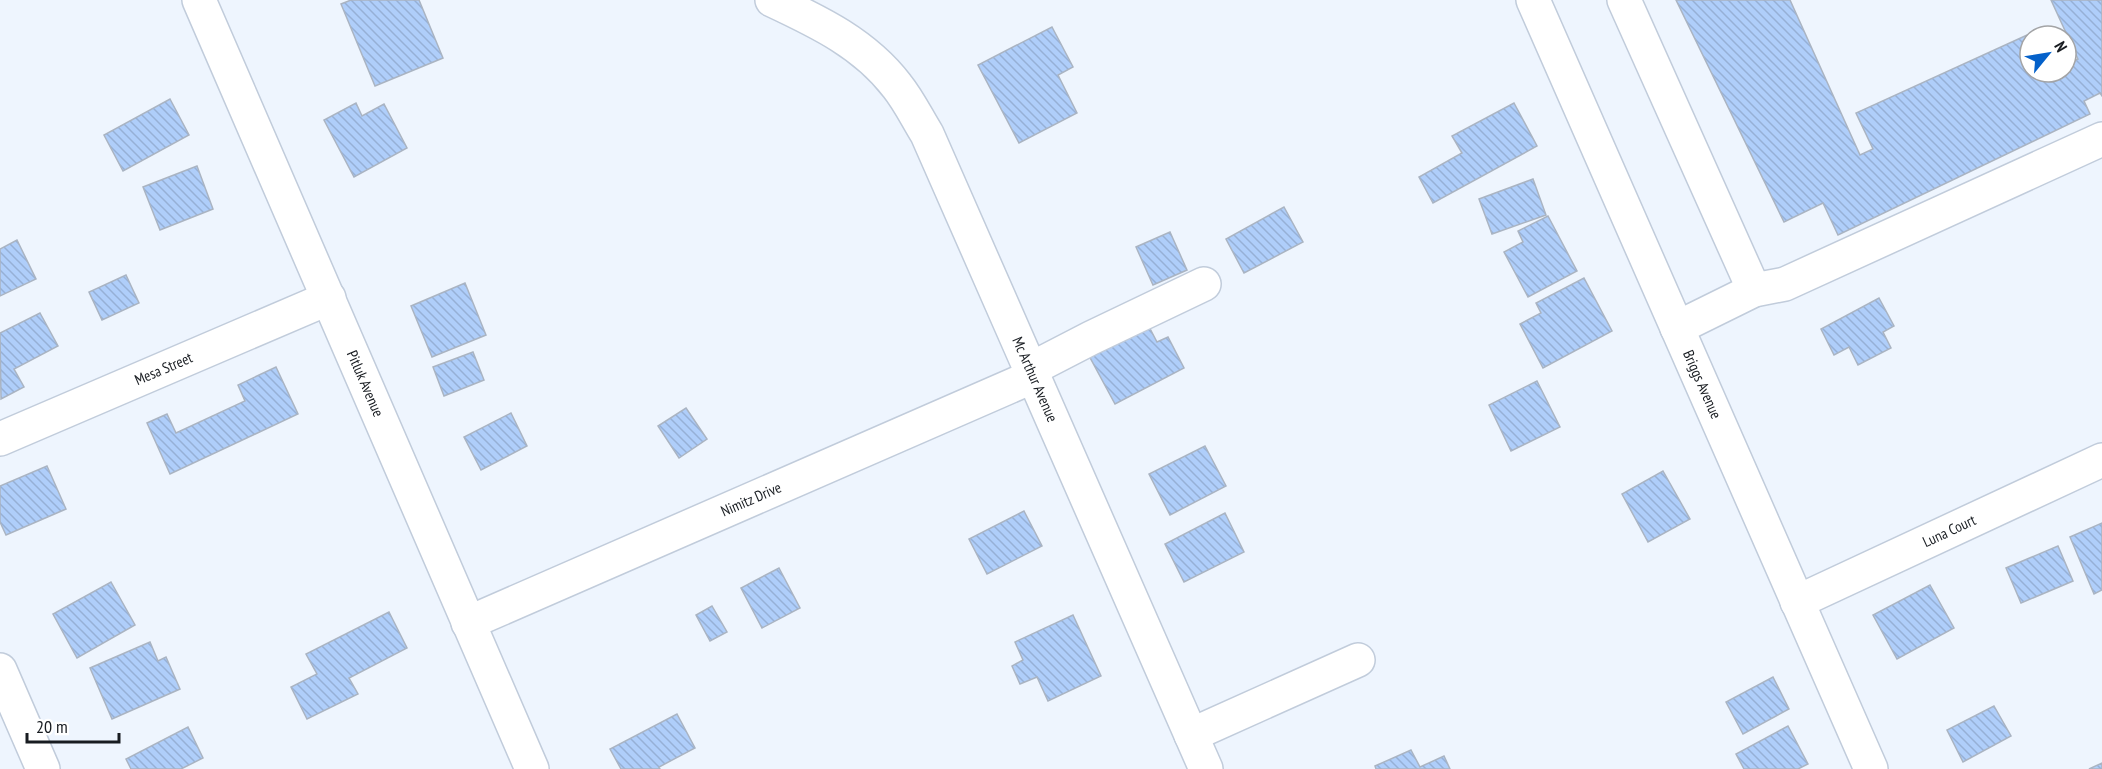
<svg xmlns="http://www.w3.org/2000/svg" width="2102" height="769" font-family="'PT Sans Narrow',sans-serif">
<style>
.building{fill:url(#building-back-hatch);stroke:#aab4c2;stroke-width:1.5}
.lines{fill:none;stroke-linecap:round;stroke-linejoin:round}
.minor-casing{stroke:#c1ccdb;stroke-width:36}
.minor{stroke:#fff;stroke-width:33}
.labels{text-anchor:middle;stroke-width:5;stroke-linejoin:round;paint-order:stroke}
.street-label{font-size:15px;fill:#181c21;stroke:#fff}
</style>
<defs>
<pattern id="building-back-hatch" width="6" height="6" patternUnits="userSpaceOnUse" patternTransform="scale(1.5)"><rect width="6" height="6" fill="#afcefa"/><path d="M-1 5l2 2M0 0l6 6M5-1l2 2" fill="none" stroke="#96b0d6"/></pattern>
</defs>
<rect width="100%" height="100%" fill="#eef5fe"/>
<g class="building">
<polygon points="351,0 419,0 443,58 375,86 341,4"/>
<polygon points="1676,0 1790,0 1860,155 1873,149 1856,113 2038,30 2041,36 2030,36 2030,72 2066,72 2066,64 2078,59 2051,0 2102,0 2102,96 2100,93 2084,101 2090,114 1838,235 1823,203 1784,222"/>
<polygon points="1052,27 1073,67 1058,75 1077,113 1019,143 978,65"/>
<polygon points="170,99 189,135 123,171 104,135"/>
<polygon points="356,103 362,116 384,104 407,148 354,177 324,120"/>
<polygon points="1514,103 1537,146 1433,203 1419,177 1462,153 1452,136"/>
<polygon points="197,166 213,209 160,230 143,187"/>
<polygon points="1533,179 1546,215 1492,234 1479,199"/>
<polygon points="1284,207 1303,242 1244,273 1226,239"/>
<polygon points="1548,216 1577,271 1528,297 1504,252 1523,242 1518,231"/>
<polygon points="1170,232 1187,270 1153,285 1136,247"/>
<polygon points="17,240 36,279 0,296 0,249"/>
<polygon points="126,275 139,303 102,320 89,292"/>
<polygon points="1584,278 1612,331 1543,368 1520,324 1541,313 1536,303"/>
<polygon points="465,283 486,335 432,357 411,306"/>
<polygon points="1879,298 1894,326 1883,332 1891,348 1858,365 1849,347 1834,355 1821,329"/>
<polygon points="40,313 58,346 14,369 24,387 1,399 0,333"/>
<polygon points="1146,321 1157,342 1168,337 1184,368 1115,404 1087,352"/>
<polygon points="473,352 484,380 444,396 433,367"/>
<polygon points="276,367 298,414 170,474 147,423 167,414 176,433 245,401 238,385"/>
<polygon points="1537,381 1560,427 1511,451 1489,405"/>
<polygon points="686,408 707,439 679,458 658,426"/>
<polygon points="511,413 527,446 481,470 464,437"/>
<polygon points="1205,446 1226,486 1170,515 1149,474"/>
<polygon points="47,466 66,509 6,535 0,522 0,486"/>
<polygon points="1663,471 1690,519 1648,542 1622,494"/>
<polygon points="1024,511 1042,546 987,574 969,539"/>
<polygon points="1225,513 1244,552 1184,582 1165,544"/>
<polygon points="2102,523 2102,590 2094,594 2070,537"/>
<polygon points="2058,546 2073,581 2021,603 2006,568"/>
<polygon points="779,568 800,608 762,628 741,588"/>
<polygon points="111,582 135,625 77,658 53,614"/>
<polygon points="1930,585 1954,628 1897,659 1873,615"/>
<polygon points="712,606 727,632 710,641 696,615"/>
<polygon points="389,612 407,648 349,678 358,694 307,719 291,687 317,674 306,654"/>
<polygon points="1073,615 1101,676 1048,701 1037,677 1020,684 1012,666 1023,660 1015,642"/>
<polygon points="150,642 158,661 166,657 180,689 112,719 90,668"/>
<polygon points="1773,677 1789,709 1743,734 1726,702"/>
<polygon points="1994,706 2011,736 1963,762 1947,730"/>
<polygon points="677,714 695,748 659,767 660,769 621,769 610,749"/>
<polygon points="1788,726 1808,764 1798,769 1744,769 1736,754"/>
<polygon points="188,727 203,758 181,769 131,769 126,759"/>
<polygon points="1411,750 1420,767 1444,756 1450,769 1376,769 1375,766"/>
<polygon points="2102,763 2102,769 2089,769"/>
</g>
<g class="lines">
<g class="minor-casing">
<g id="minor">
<path id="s1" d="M199 0 532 769"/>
<path id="s2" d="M772 0C819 22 865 44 897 86 909 101 917 118 927 134L1206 769"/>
<path id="s3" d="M1533 0 1871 769"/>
<polyline points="1624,0 1754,290"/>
<polyline points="1677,328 1754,290 1785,284 2102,139"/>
<polyline points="1031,369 1091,338 1204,284"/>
<path id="s4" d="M0 439 329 298"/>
<path id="s5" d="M1797 602 2102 460"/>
<path id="s6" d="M468 623 1034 376"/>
<polyline points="0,670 43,769"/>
<polyline points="1191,735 1358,660"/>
</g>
</g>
<use href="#minor" class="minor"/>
</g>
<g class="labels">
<g class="street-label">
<text dy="5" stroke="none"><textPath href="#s4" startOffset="178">Mesa Street</textPath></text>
<text dy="5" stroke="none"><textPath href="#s2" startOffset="478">Mc Arthur Avenue</textPath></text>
<text dy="5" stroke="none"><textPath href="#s1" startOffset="418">Pitluk Avenue</textPath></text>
<text dy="5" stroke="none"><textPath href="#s3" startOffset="420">Briggs Avenue</textPath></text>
<text dy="5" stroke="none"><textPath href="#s6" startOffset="309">Nimitz Drive</textPath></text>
<text dy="5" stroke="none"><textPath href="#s5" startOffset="168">Luna Court</textPath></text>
</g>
</g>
<g transform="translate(2048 54) rotate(60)"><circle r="28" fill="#ffffff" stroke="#a3a4a6" stroke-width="1.5"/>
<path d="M0-4.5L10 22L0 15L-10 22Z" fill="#0461ca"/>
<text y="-9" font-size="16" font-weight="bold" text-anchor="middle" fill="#181c21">N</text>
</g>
<path d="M27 733v9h92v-9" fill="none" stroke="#181c21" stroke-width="3"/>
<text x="36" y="733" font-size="18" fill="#181c21" stroke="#ffffff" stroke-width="4.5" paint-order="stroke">20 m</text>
</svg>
